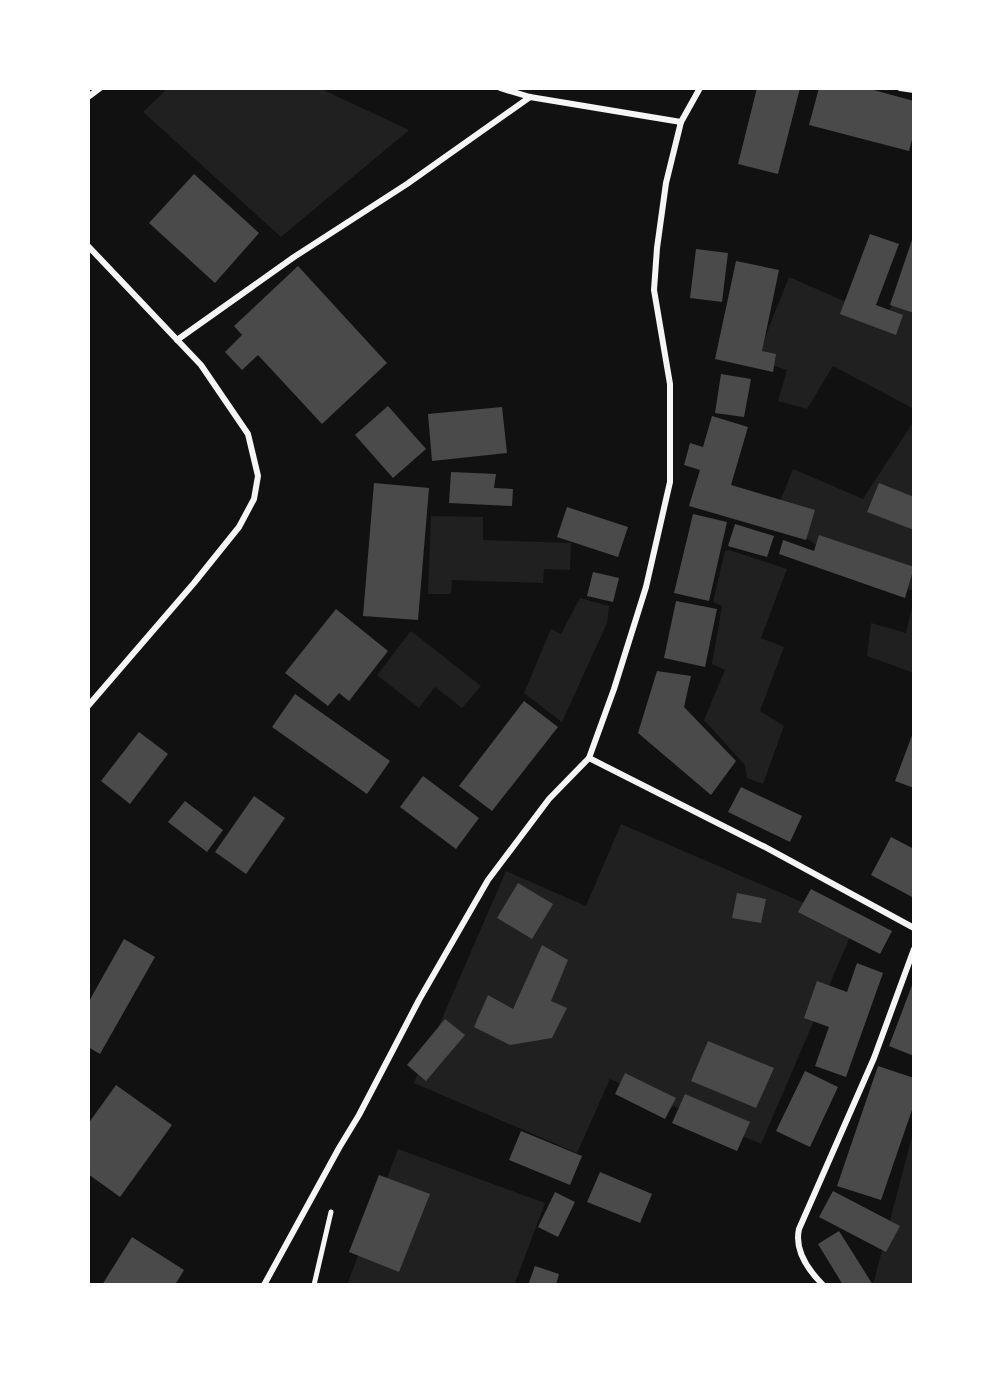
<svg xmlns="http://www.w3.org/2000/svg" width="1002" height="1373" font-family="Roboto,sans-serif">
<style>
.green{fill:#202020}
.building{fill:#4a4a4a}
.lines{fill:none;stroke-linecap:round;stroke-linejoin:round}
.path{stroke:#f5f5f5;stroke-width:5}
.service{stroke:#f5f5f5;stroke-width:6}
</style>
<rect width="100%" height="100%" fill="#111"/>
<g class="green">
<polygon points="168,88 319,88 409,130 281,237 143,112"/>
<polygon points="789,277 883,318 903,291 914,297 914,409 833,366 807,409 778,401 787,370 756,360"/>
<polygon points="914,421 914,591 846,568 775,514 793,469 863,499"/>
<polygon points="431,516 483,517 483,540 571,543 570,570 544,569 543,583 452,580 451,594 428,594"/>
<polygon points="729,550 787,569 761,638 784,647 760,711 784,726 763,784 747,778 745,765 704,720 725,670 712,664 722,606 713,602 725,551"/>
<polygon points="580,598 609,606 607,623 562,722 524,693 551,629 561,634"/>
<polygon points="914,599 914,673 867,656 871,623 906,633"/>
<polygon points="411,631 481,686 462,708 435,687 419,708 377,675"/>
<polygon points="621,824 855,925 761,1144 610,1079 577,1153 414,1083 506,871 586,906"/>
<polygon points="914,1129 914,1285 873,1285"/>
<polygon points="398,1149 545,1203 515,1283 517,1285 347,1285"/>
</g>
<g class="building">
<polygon points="757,88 800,88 778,174 738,164"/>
<polygon points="819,88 866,88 914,101 914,132 909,151 809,125"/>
<polygon points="194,174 259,233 215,283 149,223"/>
<polygon points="870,234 899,244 876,305 903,315 896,335 840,314"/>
<polygon points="913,237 914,237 914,313 890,305"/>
<polygon points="696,249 728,253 722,302 690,298"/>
<polygon points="736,261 779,270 762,351 776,354 773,372 715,359"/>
<polygon points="298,266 387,363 322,424 258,355 242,370 225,352 242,335 234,326"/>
<polygon points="721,374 751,379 744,417 715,413"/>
<polygon points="388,406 426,449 393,478 355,435"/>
<polygon points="502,407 507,453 432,461 428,414"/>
<polygon points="712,416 748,427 731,485 815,510 806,540 689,506 700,470 684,465 690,443 703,447"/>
<polygon points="451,472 496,474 494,488 513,489 512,506 449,503"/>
<polygon points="374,483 429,488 418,620 363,616"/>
<polygon points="879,483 914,497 914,530 867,512"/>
<polygon points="567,507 628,527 618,557 557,537"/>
<polygon points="693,514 727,522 709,601 674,593"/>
<polygon points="735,524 774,536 767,557 728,546"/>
<polygon points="819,535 914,567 905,598 779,554 783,540 814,551"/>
<polygon points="593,572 619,578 613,602 587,596"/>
<polygon points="676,601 717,609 705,667 664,658"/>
<polygon points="336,609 388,651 349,701 339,693 328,706 285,673"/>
<polygon points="657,671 691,676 684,707 736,761 711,795 638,733"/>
<polygon points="295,694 390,761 367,794 272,727"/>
<polygon points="524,701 558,727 492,811 459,786"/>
<polygon points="914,730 914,788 895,781"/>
<polygon points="139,732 168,754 130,804 101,781"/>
<polygon points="423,776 479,818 456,849 400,807"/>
<polygon points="741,787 802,816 790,842 728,812"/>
<polygon points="254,796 285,818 246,874 215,852"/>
<polygon points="185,801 223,830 207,852 168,822"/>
<polygon points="891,837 914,849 914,898 871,875"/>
<polygon points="518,883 553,904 532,939 497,918"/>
<polygon points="811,889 892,931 880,954 798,912"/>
<polygon points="737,893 766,899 761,923 732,918"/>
<polygon points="124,939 155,957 100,1054 88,1047 88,1003"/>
<polygon points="542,945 568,960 551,1001 567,1008 552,1038 510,1045 474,1027 488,995 513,1009"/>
<polygon points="857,963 883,973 846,1077 815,1066 829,1027 804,1018 817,981 847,992"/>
<polygon points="914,980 914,1056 889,1046"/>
<polygon points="445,1019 465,1035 426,1081 407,1065"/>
<polygon points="708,1041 774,1068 756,1108 691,1081"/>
<polygon points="878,1066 914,1078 914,1104 881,1200 837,1186"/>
<polygon points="805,1071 838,1087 810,1147 776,1131"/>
<polygon points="625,1073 676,1098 665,1119 615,1094"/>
<polygon points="116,1085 172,1125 120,1197 88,1174 88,1124"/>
<polygon points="685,1094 750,1122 737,1151 672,1123"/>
<polygon points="521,1131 582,1156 570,1185 509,1160"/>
<polygon points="600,1172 652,1194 640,1223 587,1202"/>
<polygon points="379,1175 430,1194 399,1272 349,1252"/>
<polygon points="833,1191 900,1226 886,1252 819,1217"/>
<polygon points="555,1192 575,1202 558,1237 538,1227"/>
<polygon points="839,1231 873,1285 843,1285 818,1244"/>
<polygon points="132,1237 184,1270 175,1285 102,1285"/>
<polygon points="535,1266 559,1274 556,1285 528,1285"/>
</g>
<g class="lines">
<polyline class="path" points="314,1285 331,1212"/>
<g class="service">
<polyline points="500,88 530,97 681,122"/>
<polyline points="900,88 914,90"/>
<polyline points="88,97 100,88"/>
<polyline points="88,246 201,365 248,434 258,476 254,499 239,527 194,583 88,706"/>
<polyline points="177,340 294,257 407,184 530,97"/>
<polyline points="589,758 763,846 914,928"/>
<polyline points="264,1285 339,1148 359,1115 419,1000 488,880 549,799 589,758 614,689 646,587 670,482 670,384 654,290 657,248 666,183 681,122 700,88"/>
<path d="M823 1285C808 1270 794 1251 799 1229L874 1058 914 949"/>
</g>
</g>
<rect width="1002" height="1373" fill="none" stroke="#ffffff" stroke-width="180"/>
</svg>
